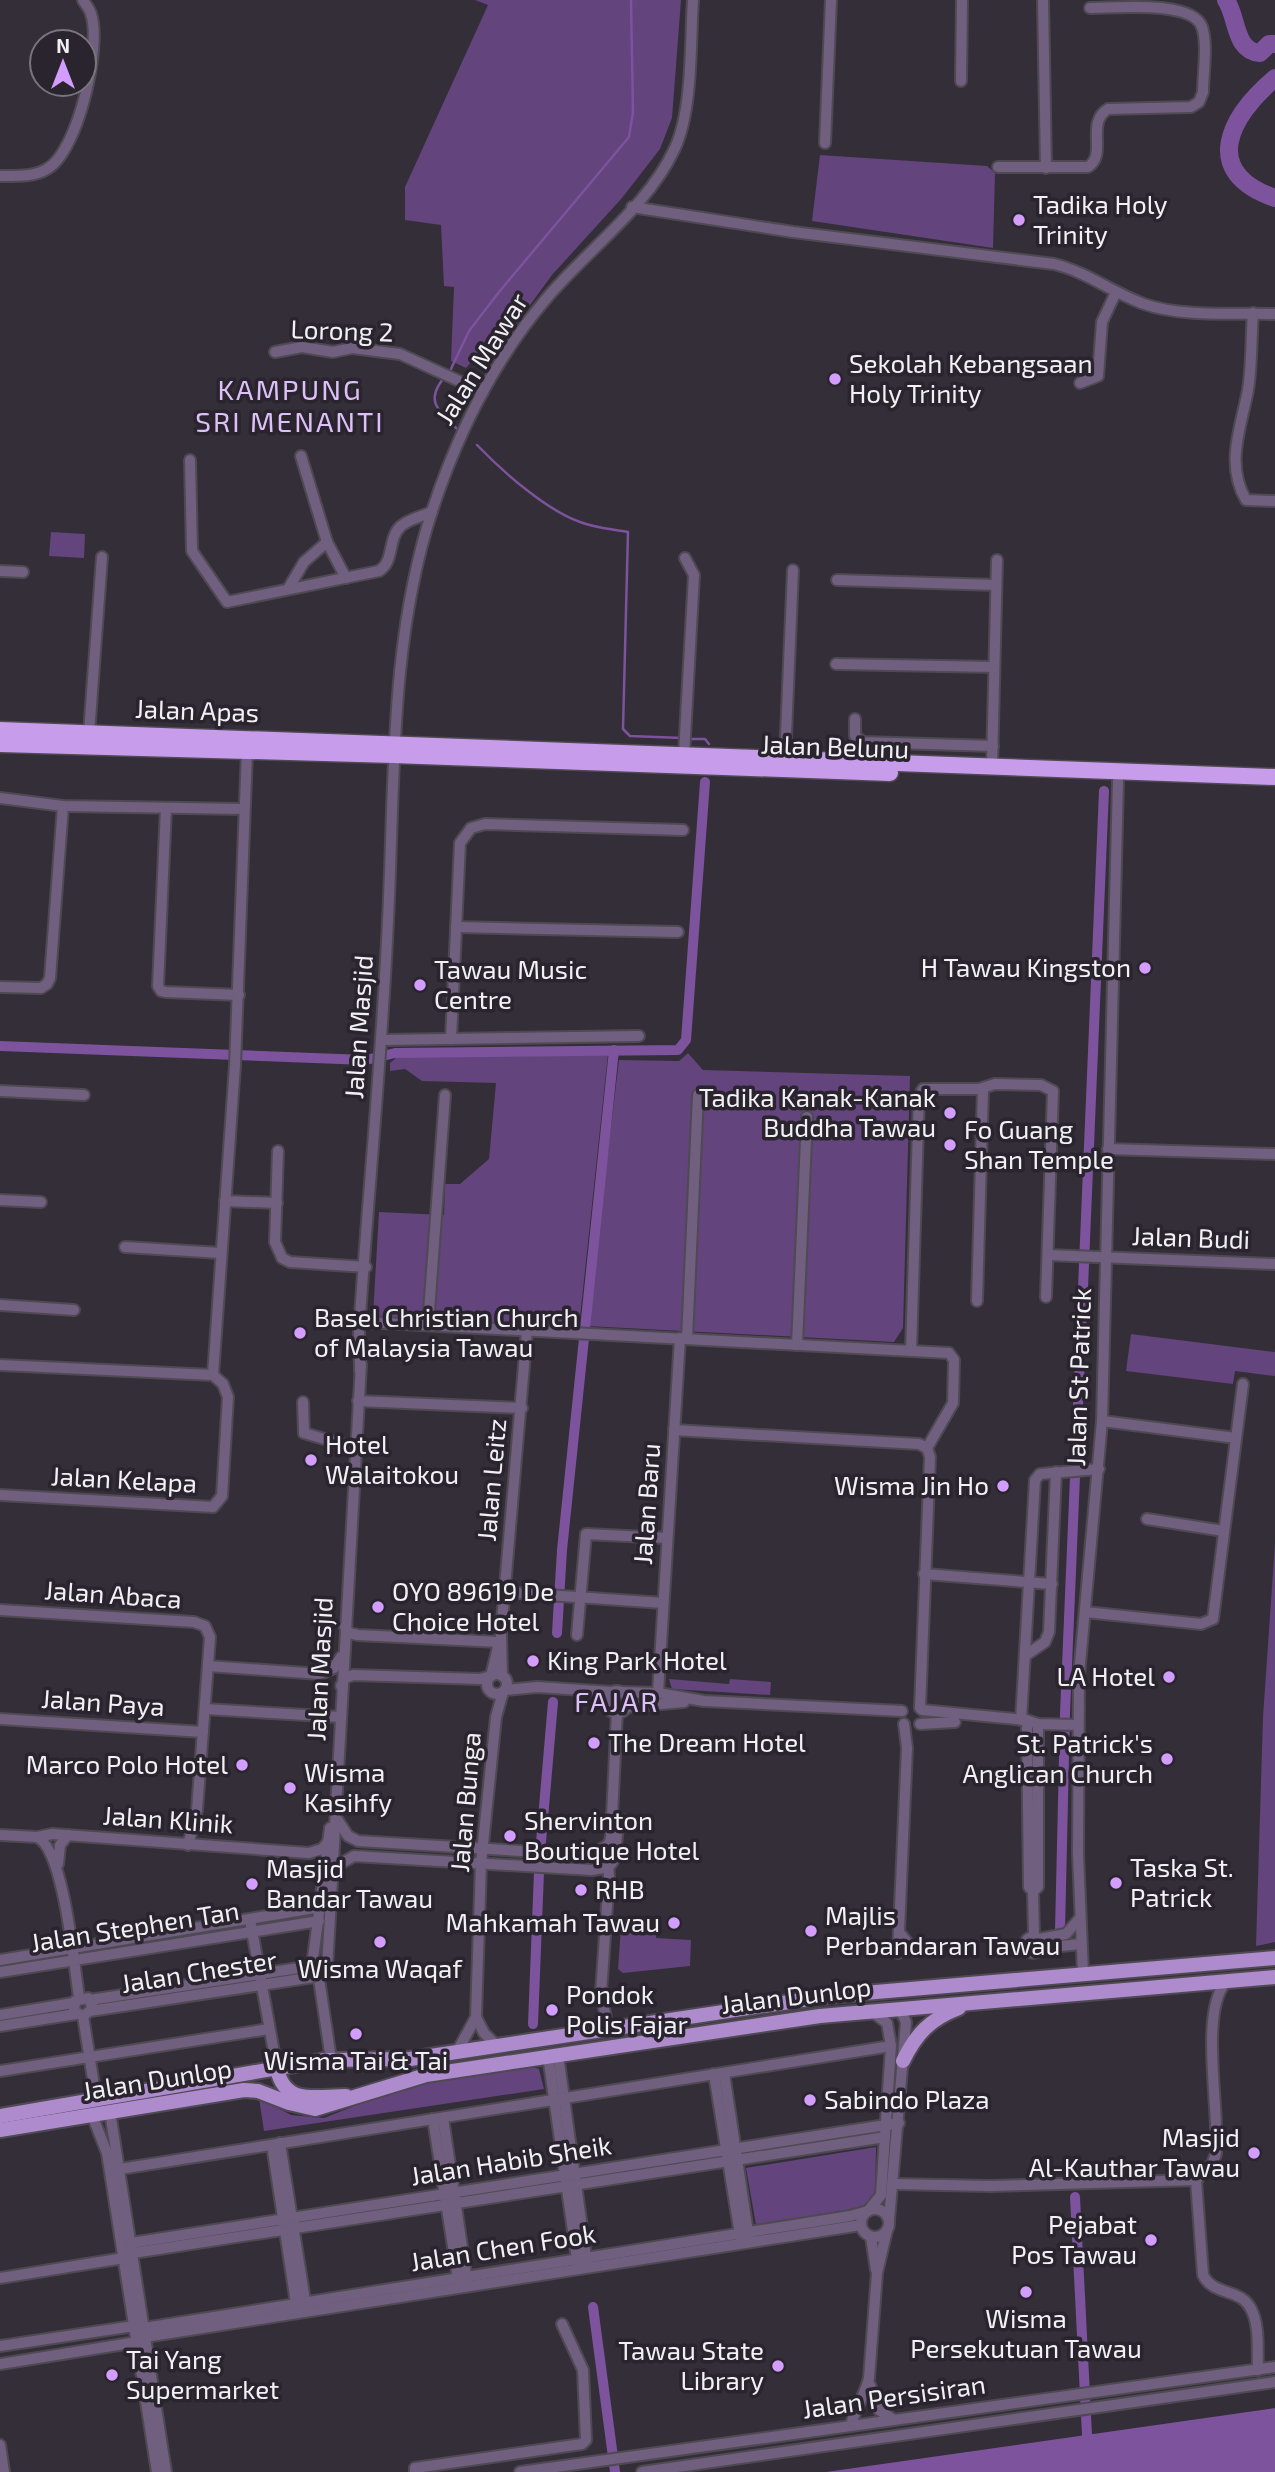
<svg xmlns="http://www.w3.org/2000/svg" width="1275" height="2472" font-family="'Exo 2',sans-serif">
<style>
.green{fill:#63447d}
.water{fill:#7c539c}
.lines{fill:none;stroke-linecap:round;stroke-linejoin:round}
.stream{stroke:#7c539c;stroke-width:2.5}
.canal{stroke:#7c539c;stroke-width:10}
.river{stroke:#7c539c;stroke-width:18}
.minor-casing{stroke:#4e4952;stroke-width:14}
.major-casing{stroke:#4e4952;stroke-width:18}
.highway-casing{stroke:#4e4952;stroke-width:19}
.minor{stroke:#705f7f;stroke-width:10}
.major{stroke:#ae8bcc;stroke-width:14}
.highway{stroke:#c79ceb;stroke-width:16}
.poi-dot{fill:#d29dfd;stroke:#29242d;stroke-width:2.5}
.labels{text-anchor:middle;stroke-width:7;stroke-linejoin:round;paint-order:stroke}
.poi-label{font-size:26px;fill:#f2eff5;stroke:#29242d;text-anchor:start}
.street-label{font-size:26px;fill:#f2eff5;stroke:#29242d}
.neighbourhood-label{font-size:28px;letter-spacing:2px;fill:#ddc0f7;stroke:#29242d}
</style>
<rect width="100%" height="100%" fill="#332e37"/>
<g class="green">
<polygon points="475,0 681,0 672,118 660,149 622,198 552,275 487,364 476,357 466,368 451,361 454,287 444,286 441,225 405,220 405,187 488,5"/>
<polygon points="820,155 987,166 995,173 993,248 812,221"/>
<polygon points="51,532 85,534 84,558 49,556"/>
<polygon points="688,1053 703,1070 910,1076 903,1328 894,1342 587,1326 619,1060 679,1061"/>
<polygon points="608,1054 579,1327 373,1316 379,1212 444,1215 445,1184 460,1184 489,1159 496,1083 422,1081 405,1069 390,1071 390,1063 397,1057"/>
<polygon points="1131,1334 1275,1352 1275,1376 1235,1371 1233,1384 1126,1371"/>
<polygon points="1275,1543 1275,1942 1256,1946 1263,1717"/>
<polygon points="669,1679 729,1684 730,1679 771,1682 770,1695 672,1689"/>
<polygon points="621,1928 656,1929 656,1938 691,1940 690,1966 623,1973 618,1969"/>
<polygon points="529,2066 539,2069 544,2089 264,2131 259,2098 291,2115 324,2118 405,2086"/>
<polygon points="876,2147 875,2206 756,2225 746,2168"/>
</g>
<polygon class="water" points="1275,2408 1275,2472 826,2472"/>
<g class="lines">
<g class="stream">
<polyline points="450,371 469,331 499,292 629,137 633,112 631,0"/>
<path d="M443 379C424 403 441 412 458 430"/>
<path d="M477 445C502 471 546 510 580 522 595 528 612 529 628 532L623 729 630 736 682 738"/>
<polyline points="688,739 705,739 709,744"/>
</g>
<g class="canal">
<polyline points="0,1046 366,1060 395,1053 678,1050 686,1040 705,782"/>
<polyline points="557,1633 562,1550 614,1050"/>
<polyline points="541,1842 553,1702"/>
<polyline points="1060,1931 1065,1713 1104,791"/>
<polyline points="533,2024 539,1872"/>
<polyline points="1075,2197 1087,2435"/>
<polyline points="593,2307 615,2472"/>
</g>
<g class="river">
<path d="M1226 0C1238 18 1234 51 1260 53L1269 44H1275"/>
<path d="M1275 78C1229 117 1200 172 1275 198"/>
</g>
<g class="minor-casing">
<g id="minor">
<polyline points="1043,0 1046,168"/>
<polyline points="961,81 962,0"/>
<polyline points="825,143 831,0"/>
<path d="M998 167H1088C1108 154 1085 123 1108 109L1191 107 1199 102 1203 92C1203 73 1208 45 1202 27 1192 0 1116 8 1090 8"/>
<path d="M0 176C15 176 34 177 47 169 78 152 102 46 91 14 90 9 85 4 83 0"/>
<path d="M632 207 793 232 1054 264C1087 272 1113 293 1144 304 1180 317 1236 313 1275 314"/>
<path d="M1253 313C1251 338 1252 365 1248 390 1241 427 1225 464 1246 500L1275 501"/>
<polyline points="275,352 302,347 333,352 352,348 400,354 483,392"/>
<polyline points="1080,383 1098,376 1102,322 1116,292"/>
<polyline points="301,456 327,542 346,578"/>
<path d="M190 460 192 551 227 602 379 571C395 561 387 539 401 526 409 519 422 516 432 512"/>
<polyline points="0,571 23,572"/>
<polyline points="837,580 996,585"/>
<polyline points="288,589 304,562 327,542"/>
<polyline points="836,664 994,667"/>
<polyline points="855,719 855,736 863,742 993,746"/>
<polyline points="89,733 102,557"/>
<polyline points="684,754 694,575 685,558"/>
<polyline points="785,758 793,570"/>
<polyline points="992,766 997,560"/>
<polyline points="0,798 63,806 244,809"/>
<polyline points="166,808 158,986 161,991 166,992 239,995"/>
<polyline points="456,927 678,932"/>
<polyline points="0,987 41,988 47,984 50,978 63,806"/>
<polyline points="451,1039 460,843 471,828 485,824 683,830"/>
<polyline points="382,1040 639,1036"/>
<polyline points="0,1091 84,1095"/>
<polyline points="1108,1149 1275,1154"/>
<polyline points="278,1151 275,1242 282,1258 290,1262 366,1267"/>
<polyline points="0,1200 41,1202"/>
<polyline points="225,1201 277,1203"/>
<polyline points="125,1247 221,1253"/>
<polyline points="1048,1255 1275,1264"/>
<polyline points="977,1301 983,1089"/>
<polyline points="0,1305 74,1310"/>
<polyline points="365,1322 949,1353 954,1360 953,1403 927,1448"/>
<polyline points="428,1325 445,1095"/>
<polyline points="687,1339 698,1095"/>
<polyline points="797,1345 807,1117"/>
<polyline points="911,1351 919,1096 923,1089 979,1089 995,1084 1041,1085 1053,1091 1046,1297"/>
<polyline points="0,1365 213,1375 223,1384 228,1397 222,1496 213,1507 0,1495"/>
<path d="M360 1370 359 1331C368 1194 382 1057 388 920 395 783 389 643 432 511 457 435 494 360 546 299 587 250 648 207 675 148 693 108 690 44 693 0"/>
<polyline points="213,1375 235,1065 247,751"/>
<polyline points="358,1401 522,1408"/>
<polyline points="303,1402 304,1433 355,1448"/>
<polyline points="1102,1421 1236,1438"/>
<polyline points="674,1430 919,1444 927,1448"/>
<polyline points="1147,1519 1224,1531"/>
<polyline points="924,1574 1052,1584"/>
<polyline points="504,1592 663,1603"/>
<polyline points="0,1610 194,1622 205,1626 210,1637 197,1810 188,1845"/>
<polyline points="1085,1612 1201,1624 1213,1619 1243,1384"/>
<polyline points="345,1627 349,1633 358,1635 499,1642"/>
<polyline points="577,1635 586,1534 667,1538"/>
<polyline points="1026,1655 1045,1642 1049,1632 1056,1472"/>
<polyline points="208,1666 320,1674 334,1668 341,1657"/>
<circle cx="497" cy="1684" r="10"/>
<polyline points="502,1676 501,1633 527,1330"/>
<polyline points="341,1686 345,1678 353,1675 480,1679 491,1676 498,1647"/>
<polyline points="505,1690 537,1687 613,1692"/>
<circle cx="617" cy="1702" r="11"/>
<polyline points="622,1692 658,1693 704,1701 902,1711"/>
<polyline points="658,1693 680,1338"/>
<polyline points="627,1707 684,1702"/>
<polyline points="920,1708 930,1457 927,1448"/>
<polyline points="205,1709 340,1717"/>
<polyline points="922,1710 1026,1720 1038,1724 1078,1725"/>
<polyline points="0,1719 203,1732"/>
<polyline points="1021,1720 1035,1480 1040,1474 1099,1469"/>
<polyline points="920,1724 955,1722"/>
<polyline points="1027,1727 1029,1887 1033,1891 1034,1937"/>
<polyline points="337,1819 348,1836 358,1841 586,1855 597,1852 609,1844"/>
<polyline points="0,1835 37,1837 52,1834 309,1853 322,1849 328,1842"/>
<path d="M37 1837C64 1849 74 1966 79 1997"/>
<polyline points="58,1864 60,1845 68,1835"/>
<path d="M608 1867C622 1856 611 1833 623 1820"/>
<polyline points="333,1868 354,1856 592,1870 608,1867"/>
<polyline points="1033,1891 1038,1887 1038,1724"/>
<polyline points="251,1925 277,2069"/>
<polyline points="899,1932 915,1952"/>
<circle cx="1033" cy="1945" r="8"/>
<polyline points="1039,1939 1066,1934 1080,1918"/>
<polyline points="1041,1948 1081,1944"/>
<polyline points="898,1953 907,1748 904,1724"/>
<polyline points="0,1960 321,1907"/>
<polyline points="327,1969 361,1364"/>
<polyline points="0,1972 319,1921"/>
<polyline points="1083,1973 1078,1854 1079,1675 1102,1421 1118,781"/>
<polyline points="319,1979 331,2059"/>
<polyline points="90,2000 312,1966 330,1828"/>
<polyline points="90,2011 92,2006 88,1998 75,2001 74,2011 83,2016 90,2011 314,1977"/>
<polyline points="0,2015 73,2003"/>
<polyline points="83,2016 96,2098"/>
<polyline points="476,2017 484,2033 496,2045"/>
<polyline points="0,2026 76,2014"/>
<polyline points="608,2028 601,1993 609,1877 607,1852 611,1837 617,1712"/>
<polyline points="458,2050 476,2017 481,1863 496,1717 503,1692"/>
<polyline points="558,2055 587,2264"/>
<polyline points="548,2056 578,2266"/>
<polyline points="0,2071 269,2029"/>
<polyline points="724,2073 749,2239"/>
<polyline points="714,2074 741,2241"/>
<polyline points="110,2112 166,2472"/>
<polyline points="92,2115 107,2153 157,2472"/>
<polyline points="443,2118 467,2281"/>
<polyline points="433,2119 459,2285"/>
<polyline points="280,2143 306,2307"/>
<polyline points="272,2145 297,2310"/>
<polyline points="120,2169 891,2046"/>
<path d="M1196 2180 1203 2275C1213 2296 1241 2288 1251 2309 1260 2325 1257 2351 1258 2370"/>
<path d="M894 2184 990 2186 1196 2180 1212 2164 1216 2154C1220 2111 1199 2012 1226 1982"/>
<circle cx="875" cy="2223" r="14"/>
<polyline points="889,2220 906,2022 900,2009"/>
<polyline points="871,2237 876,2270"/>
<polyline points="131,2243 899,2123"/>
<polyline points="133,2253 885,2137"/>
<polyline points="0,2278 124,2258"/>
<polyline points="144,2328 850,2216 868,2211 881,2195 891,2046 887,2023 871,2011"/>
<polyline points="145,2337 861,2225"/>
<polyline points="0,2346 134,2326"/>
<polyline points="0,2364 137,2342"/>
<polyline points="870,2385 879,2410 894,2420"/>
<path d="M851 2426C854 2409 865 2396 869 2378L877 2273 887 2230"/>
<polyline points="0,2445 4,2472"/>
<polyline points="415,2472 415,2468 582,2444 586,2440 583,2370 562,2324"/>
<polyline points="520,2472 1275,2367"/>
<polyline points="642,2472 1275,2382"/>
</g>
</g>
<g class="major-casing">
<g id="major">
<path d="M903 2061C916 2034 930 2019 959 2008"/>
<path d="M277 2069C285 2106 315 2096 346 2096"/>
<polyline points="0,2116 325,2060 410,2059 829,1996 1275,1958"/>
<polyline points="0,2130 244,2090 258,2091 289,2103 315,2109 426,2075 820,2016 1275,1977"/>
</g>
</g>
<g class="highway-casing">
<g id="highway">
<polyline points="0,730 1275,777"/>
<polyline points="0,744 393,755 890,773"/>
</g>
</g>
<use href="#minor" class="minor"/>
<use href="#major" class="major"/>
<use href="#highway" class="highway"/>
</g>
<g class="poi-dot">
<circle cx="1019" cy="220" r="7"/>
<circle cx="835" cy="379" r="7"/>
<circle cx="1145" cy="968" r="7"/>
<circle cx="420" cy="985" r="7"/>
<circle cx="950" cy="1113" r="7"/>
<circle cx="950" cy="1145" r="7"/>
<circle cx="300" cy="1333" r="7"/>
<circle cx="311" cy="1460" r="7"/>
<circle cx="1003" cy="1486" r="7"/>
<circle cx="378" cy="1607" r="7"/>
<circle cx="533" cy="1661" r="7"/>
<circle cx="1169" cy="1677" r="7"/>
<circle cx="594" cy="1743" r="7"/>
<circle cx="1167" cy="1759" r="7"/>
<circle cx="242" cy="1765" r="7"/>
<circle cx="290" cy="1788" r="7"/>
<circle cx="510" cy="1836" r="7"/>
<circle cx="1116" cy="1883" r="7"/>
<circle cx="252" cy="1884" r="7"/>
<circle cx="581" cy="1890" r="7"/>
<circle cx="674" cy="1923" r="7"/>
<circle cx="811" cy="1931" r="7"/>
<circle cx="380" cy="1942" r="7"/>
<circle cx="552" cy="2010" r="7"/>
<circle cx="356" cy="2034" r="7"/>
<circle cx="810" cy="2100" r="7"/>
<circle cx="1254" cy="2153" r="7"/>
<circle cx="1151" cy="2240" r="7"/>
<circle cx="1026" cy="2292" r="7"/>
<circle cx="778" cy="2366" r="7"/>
<circle cx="112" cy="2375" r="7"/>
</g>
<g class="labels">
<g class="poi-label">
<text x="1033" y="214">Tadika Holy<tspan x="1033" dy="30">Trinity</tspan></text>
<text x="849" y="373">Sekolah Kebangsaan<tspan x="849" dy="30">Holy Trinity</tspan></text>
<text x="1131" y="977" text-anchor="end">H Tawau Kingston</text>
<text x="434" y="979">Tawau Music<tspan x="434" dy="30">Centre</tspan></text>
<text x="936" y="1107" text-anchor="end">Tadika Kanak-Kanak<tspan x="936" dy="30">Buddha Tawau</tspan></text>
<text x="964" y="1139">Fo Guang<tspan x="964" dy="30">Shan Temple</tspan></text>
<text x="314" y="1327">Basel Christian Church<tspan x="314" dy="30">of Malaysia Tawau</tspan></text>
<text x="325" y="1454">Hotel<tspan x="325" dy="30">Walaitokou</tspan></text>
<text x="989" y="1495" text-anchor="end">Wisma Jin Ho</text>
<text x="392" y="1601">OYO 89619 De<tspan x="392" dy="30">Choice Hotel</tspan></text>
<text x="547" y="1670">King Park Hotel</text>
<text x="1155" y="1686" text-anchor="end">LA Hotel</text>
<text x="608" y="1752">The Dream Hotel</text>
<text x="1153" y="1753" text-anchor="end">St. Patrick's<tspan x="1153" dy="30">Anglican Church</tspan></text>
<text x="228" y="1774" text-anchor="end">Marco Polo Hotel</text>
<text x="304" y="1782">Wisma<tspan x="304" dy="30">Kasihfy</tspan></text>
<text x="524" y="1830">Shervinton<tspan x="524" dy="30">Boutique Hotel</tspan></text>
<text x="1130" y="1877">Taska St.<tspan x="1130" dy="30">Patrick</tspan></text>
<text x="266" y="1878">Masjid<tspan x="266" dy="30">Bandar Tawau</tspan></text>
<text x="595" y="1899">RHB</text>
<text x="825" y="1925">Majlis<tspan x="825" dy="30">Perbandaran Tawau</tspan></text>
<text x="660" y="1932" text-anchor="end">Mahkamah Tawau</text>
<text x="380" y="1978" text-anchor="middle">Wisma Waqaf</text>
<text x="566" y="2004">Pondok<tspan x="566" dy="30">Polis Fajar</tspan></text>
<text x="356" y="2070" text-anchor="middle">Wisma Tai &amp; Tai</text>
<text x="824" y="2109">Sabindo Plaza</text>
<text x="1240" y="2147" text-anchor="end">Masjid<tspan x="1240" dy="30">Al-Kauthar Tawau</tspan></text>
<text x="1137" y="2234" text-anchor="end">Pejabat<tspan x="1137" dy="30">Pos Tawau</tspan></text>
<text x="1026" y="2328" text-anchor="middle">Wisma<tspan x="1026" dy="30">Persekutuan Tawau</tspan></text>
<text x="764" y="2360" text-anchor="end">Tawau State<tspan x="764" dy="30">Library</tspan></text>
<text x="126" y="2369">Tai Yang<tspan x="126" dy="30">Supermarket</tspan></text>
</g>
<g class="street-label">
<text transform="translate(342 331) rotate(2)" y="9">Lorong 2</text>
<text transform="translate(482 359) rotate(-58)" y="9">Jalan Mawar</text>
<text transform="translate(197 711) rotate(2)" y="9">Jalan Apas</text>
<text transform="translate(835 747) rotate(2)" y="9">Jalan Belunu</text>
<text transform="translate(359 1027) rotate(-86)" y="9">Jalan Masjid</text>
<text transform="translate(1191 1238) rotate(2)" y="9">Jalan Budi</text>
<text transform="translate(1079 1377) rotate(-88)" y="9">Jalan St Patrick</text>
<text transform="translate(124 1480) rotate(3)" y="9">Jalan Kelapa</text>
<text transform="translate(492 1480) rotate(-85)" y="9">Jalan Leitz</text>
<text transform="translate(647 1504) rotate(-86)" y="9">Jalan Baru</text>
<text transform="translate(113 1595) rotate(4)" y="9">Jalan Abaca</text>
<text transform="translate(320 1669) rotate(-87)" y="9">Jalan Masjid</text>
<text transform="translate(103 1703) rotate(4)" y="9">Jalan Paya</text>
<text transform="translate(466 1802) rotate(-85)" y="9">Jalan Bunga</text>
<text transform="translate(168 1820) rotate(4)" y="9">Jalan Klinik</text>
<text transform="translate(135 1927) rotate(-9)" y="9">Jalan Stephen Tan</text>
<text transform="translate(199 1972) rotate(-9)" y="9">Jalan Chester</text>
<text transform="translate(796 1996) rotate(-7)" y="9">Jalan Dunlop</text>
<text transform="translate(157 2080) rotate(-9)" y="9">Jalan Dunlop</text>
<text transform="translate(511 2161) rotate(-9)" y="9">Jalan Habib Sheik</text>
<text transform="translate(503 2248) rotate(-9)" y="9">Jalan Chen Fook</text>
<text transform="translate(894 2397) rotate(-8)" y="9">Jalan Persisiran</text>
</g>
<g class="neighbourhood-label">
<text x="290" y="400">KAMPUNG<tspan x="290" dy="32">SRI MENANTI</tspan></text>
<text x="617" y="1712">FAJAR</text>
</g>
</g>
<g transform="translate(63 63)"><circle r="33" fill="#29242d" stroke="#79757d" stroke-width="2"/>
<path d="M0-5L12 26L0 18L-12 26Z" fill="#d29dfd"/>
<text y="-10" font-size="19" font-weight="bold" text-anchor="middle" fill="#f2eff5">N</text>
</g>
</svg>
